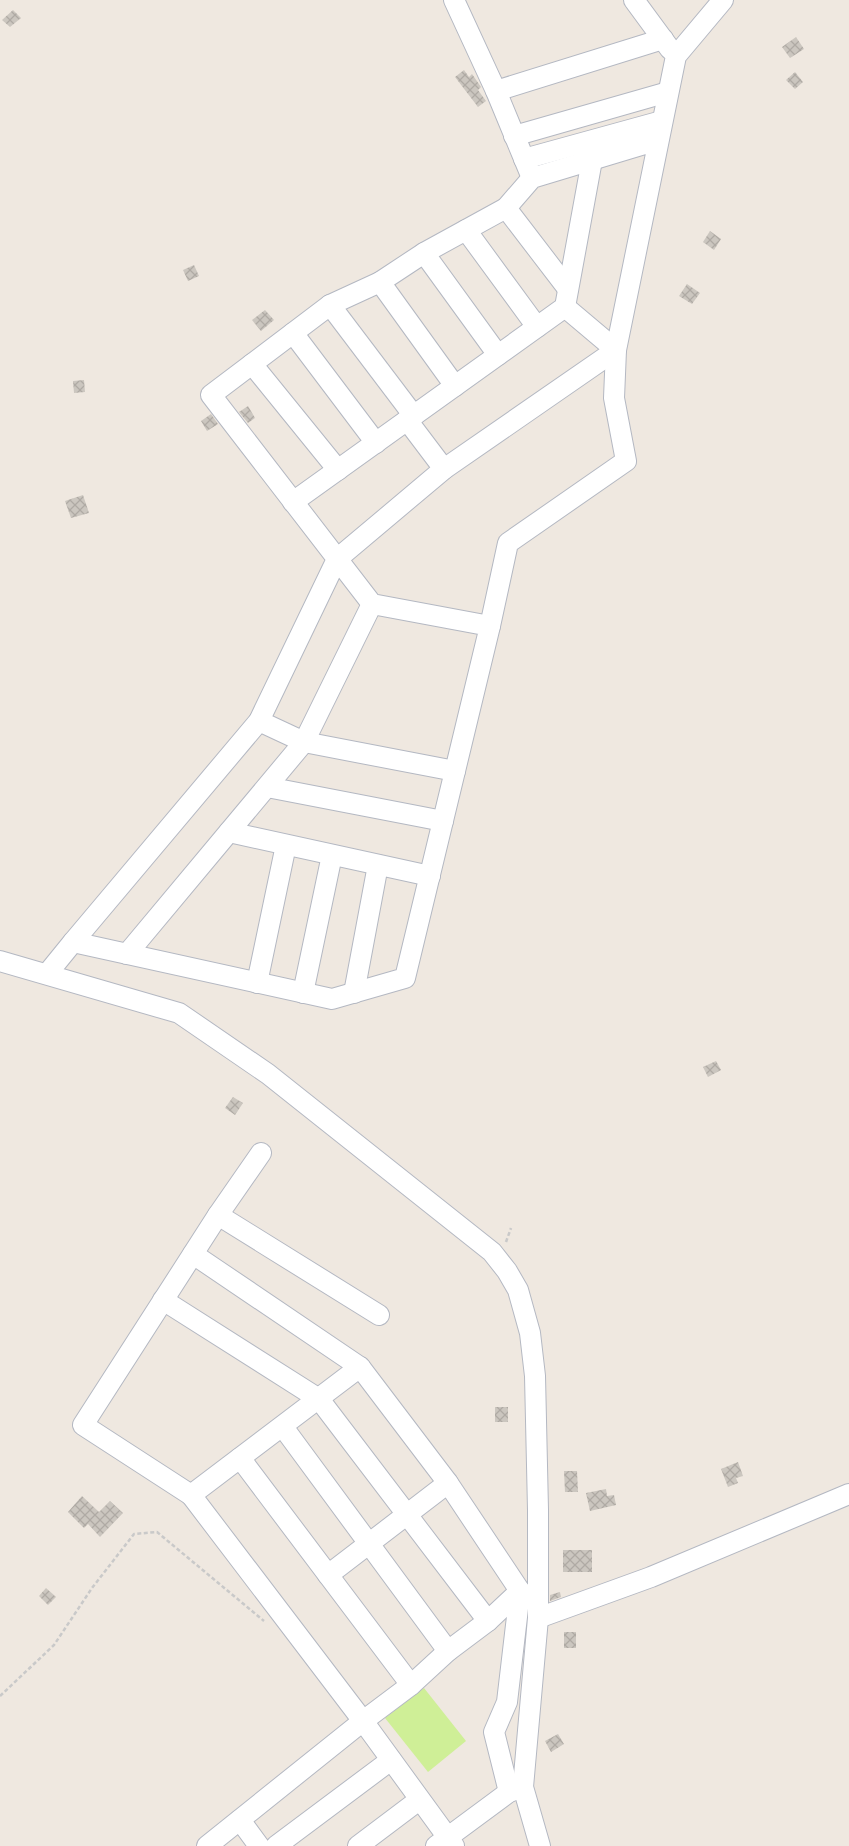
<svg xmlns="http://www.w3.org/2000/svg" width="849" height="1846" font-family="Ubuntu,sans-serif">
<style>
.pitch{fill:#cfef97}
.building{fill:url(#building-cross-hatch)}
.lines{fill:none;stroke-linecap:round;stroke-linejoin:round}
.minor-casing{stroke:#b4b8c2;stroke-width:22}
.path{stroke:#c9c9c9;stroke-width:2.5;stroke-dasharray:4 2.5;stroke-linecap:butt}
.minor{stroke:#fff;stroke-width:20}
</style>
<defs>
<pattern id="building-cross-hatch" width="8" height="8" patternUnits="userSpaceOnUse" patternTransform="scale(1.25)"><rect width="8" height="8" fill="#cbc6bf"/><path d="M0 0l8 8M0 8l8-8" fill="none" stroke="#afaaa4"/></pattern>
</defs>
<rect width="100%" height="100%" fill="#efe8e0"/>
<polygon class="pitch" points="424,1688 466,1741 428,1772 385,1718"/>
<g class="building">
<polygon points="13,10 21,18 10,27 2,20"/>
<polygon points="796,37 804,49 790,58 782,47"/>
<polygon points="464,70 469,77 472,74 481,87 478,90 486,101 478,107 455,77"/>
<polygon points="795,72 803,82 795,89 786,80"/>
<polygon points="710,231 721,239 714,250 703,242"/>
<polygon points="194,265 199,276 188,281 183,270"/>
<polygon points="687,284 700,293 692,304 679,296"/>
<polygon points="265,310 274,320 261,331 252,320"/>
<polygon points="84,380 85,392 74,393 73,381"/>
<polygon points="248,406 255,418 248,423 239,412"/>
<polygon points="211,414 218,424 207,431 201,421"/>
<polygon points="83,495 89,513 71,518 65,501"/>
<polygon points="716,1061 721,1070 708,1077 703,1067"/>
<polygon points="233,1097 243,1103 235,1115 225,1108"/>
<rect x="495" y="1407" width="13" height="15"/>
<polygon points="738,1462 743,1476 736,1478 738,1483 728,1487 721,1469"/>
<polygon points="564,1471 577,1471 578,1492 565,1492"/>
<polygon points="606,1489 607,1496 614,1495 616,1505 590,1511 586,1493"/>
<polygon points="82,1496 99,1512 110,1501 123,1513 100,1537 88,1524 84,1528 68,1512"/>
<rect x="563" y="1550" width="29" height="22"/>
<polygon points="46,1588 56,1597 48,1605 39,1596"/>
<polygon points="560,1592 561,1597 550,1601 550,1595"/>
<rect x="564" y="1632" width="12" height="16"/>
<polygon points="558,1734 564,1744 551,1752 545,1741"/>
</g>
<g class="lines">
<g class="minor-casing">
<g id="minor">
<polyline points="454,0 496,91 532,178"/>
<polyline points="634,0 670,49"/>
<polyline points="496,91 663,39"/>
<polyline points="514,136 668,92"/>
<polyline points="658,140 532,178 506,208 424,253 380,282 330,305 211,395 372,604 490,626 405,978 332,999 73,942 259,721 337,559 444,469 616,350 676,56 723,0"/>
<polyline points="524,159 662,121"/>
<polyline points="506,208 568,289"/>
<polyline points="466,230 537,327"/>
<polyline points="424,253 498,355"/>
<polyline points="380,282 455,386"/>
<polyline points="330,305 414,416"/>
<polyline points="293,333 376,443"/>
<polyline points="252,364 338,470"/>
<polyline points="407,420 444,469"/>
<polyline points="293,502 565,307 592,160"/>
<polyline points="490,626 508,543 626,461 614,398 616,350 565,307"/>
<polyline points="259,721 304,742 455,771"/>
<polyline points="267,787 443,821"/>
<polyline points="229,832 430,876"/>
<polyline points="127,954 304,742 372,604"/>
<polyline points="0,961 179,1013 268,1074 492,1252 507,1271 518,1290 530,1333 535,1376 538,1510 538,1618 523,1787 540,1846"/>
<polyline points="47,974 73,942"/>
<polyline points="257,983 286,845"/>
<polyline points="303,993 332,855"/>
<polyline points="354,993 378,865"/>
<polyline points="218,1215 261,1153"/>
<polyline points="193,1254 360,1367"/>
<polyline points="163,1300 319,1399 488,1621"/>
<polygon points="360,1367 448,1483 520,1591 488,1621 448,1651 411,1685 363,1721 191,1495"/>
<polyline points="283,1427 448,1651"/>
<polyline points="240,1458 411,1685"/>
<polyline points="191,1495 83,1425 218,1215 379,1315"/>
<polyline points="328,1575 448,1483"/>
<polyline points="520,1591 507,1702 494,1732 509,1792 523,1787"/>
<polyline points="538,1618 651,1577 849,1494"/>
<polyline points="240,1820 259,1846"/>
<polyline points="207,1846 363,1721 454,1846"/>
<polyline points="276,1846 391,1760"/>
<polyline points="358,1846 419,1800"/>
<polyline points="436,1846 509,1792"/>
</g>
</g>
<g class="path">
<polyline points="506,1242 511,1228"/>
<polyline points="0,1696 54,1645 92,1588 134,1534 157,1532 264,1621"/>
</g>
<use href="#minor" class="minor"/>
</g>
</svg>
